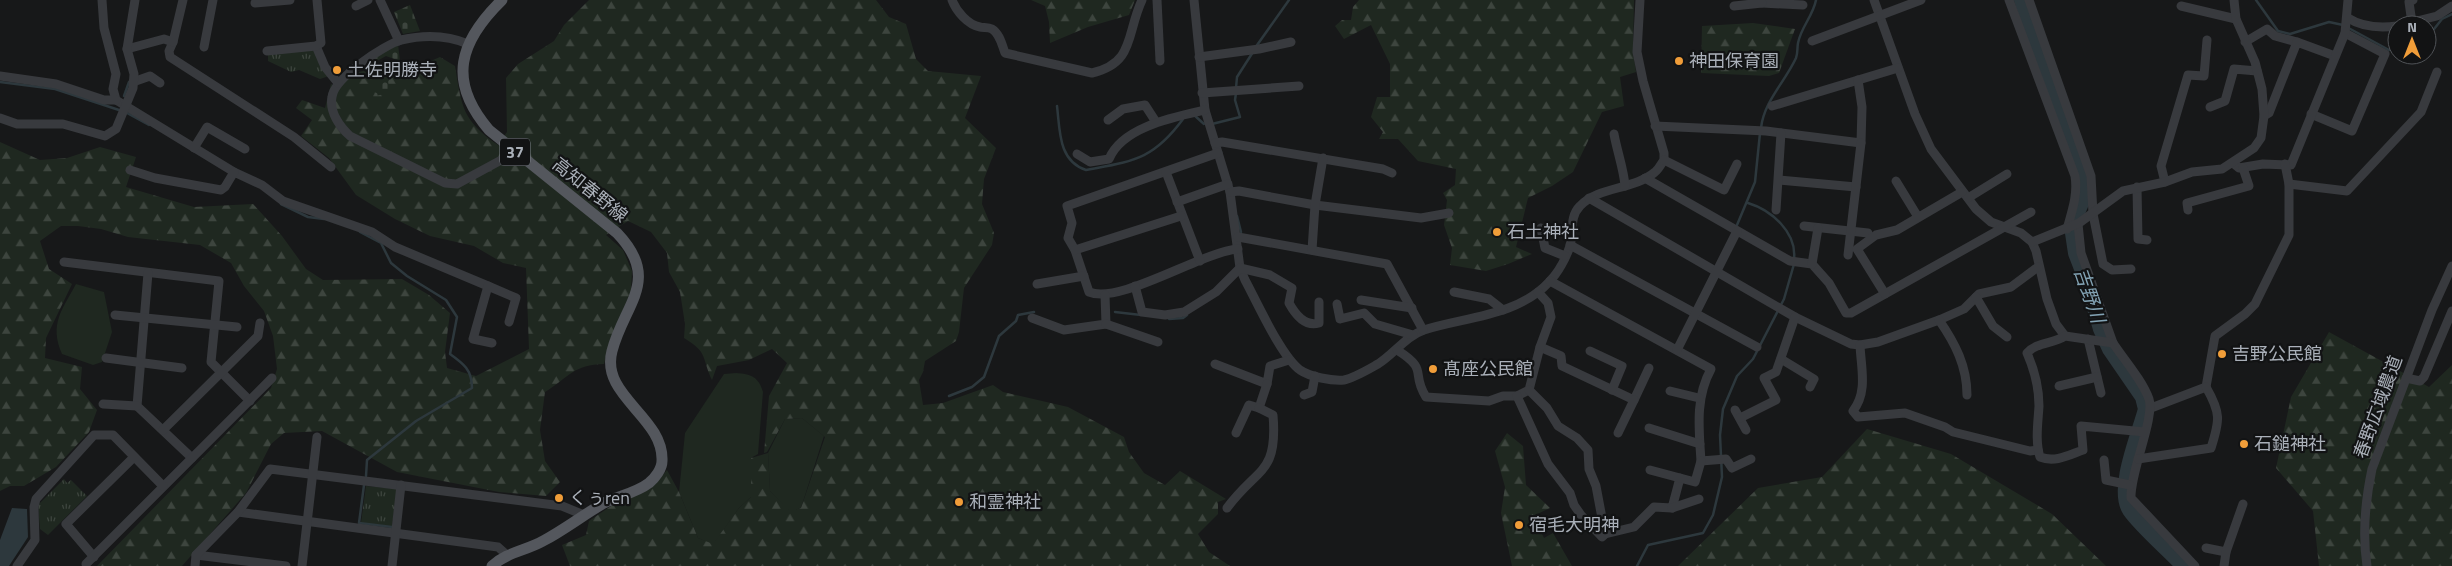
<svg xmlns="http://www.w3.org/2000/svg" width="2452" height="566" font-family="'Titillium Web','Noto Sans JP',sans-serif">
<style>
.grass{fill:#1f2820}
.forest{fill:url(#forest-firs)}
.cemetery{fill:url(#cemetery-stones)}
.park{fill:url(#park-tufts)}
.water{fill:#2d383d}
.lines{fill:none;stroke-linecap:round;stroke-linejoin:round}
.stream{stroke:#2d383d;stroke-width:2.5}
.river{stroke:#2d383d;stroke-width:16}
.minor{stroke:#383a3e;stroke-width:9}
.major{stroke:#54575d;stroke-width:11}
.poi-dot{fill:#f09d39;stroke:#121314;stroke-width:2}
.labels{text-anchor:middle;stroke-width:4.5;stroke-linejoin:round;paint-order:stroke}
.shield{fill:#121314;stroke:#7c8188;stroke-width:1}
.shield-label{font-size:16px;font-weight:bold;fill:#aab0b9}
.poi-label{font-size:18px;fill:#aab0b9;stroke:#121314;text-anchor:start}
.street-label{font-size:18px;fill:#aab0b9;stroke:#121314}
.water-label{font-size:19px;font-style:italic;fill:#82a2b3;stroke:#121314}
</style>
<defs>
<pattern id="forest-firs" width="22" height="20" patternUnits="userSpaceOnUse" patternTransform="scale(1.25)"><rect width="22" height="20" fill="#1f2820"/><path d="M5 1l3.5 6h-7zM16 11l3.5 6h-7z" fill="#3d453e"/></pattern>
<pattern id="cemetery-stones" width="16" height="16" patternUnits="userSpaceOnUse" patternTransform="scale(1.25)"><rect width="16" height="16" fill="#1f2820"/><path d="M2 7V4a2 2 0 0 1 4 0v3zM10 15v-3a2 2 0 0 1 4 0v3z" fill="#3d453e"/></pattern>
<pattern id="park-tufts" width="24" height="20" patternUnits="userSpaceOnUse" patternTransform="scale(1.25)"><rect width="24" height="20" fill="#1f2820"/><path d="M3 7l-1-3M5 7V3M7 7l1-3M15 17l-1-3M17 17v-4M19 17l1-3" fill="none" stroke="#3d453e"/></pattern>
</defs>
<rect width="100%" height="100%" fill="#171819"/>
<g class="grass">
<path d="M76 284 104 292 112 332 102 362 93 365 62 354C49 324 62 310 76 284Z"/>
<path d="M736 373C751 374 759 377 763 392L758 454 751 458V497L739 508 713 545 698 538 679 492 685 433 724 374Z"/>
<polygon points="802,418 824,436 801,508 790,512 770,491 768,453 785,419"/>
</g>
<g class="forest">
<path d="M589 0H876L889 17 906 24 916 59 928 71 981 76 965 118 996 148 984 179 982 204 994 233 992 245 964 288 959 332 956 341 925 361 923 372 919 380 923 405 943 403 993 385 1003 392 1068 407 1124 437 1129 452 1144 473 1165 485 1180 471 1226 499 1218 502V514L1198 534 1209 552 1230 566H570L562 545 586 535 589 521 611 506 651 488 667 470 679 492 698 538 713 544 739 508 751 497V458L768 453 770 491 790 511 801 508 825 437 802 418 785 419 767 452 764 453 769 396 787 363 772 349 749 360 717 366 712 380C701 357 709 353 684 338L685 324 680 292 669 272 667 253 651 232 628 221 606 235 623 250 632 271 631 291 610 340 604 364C574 364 568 378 545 392L540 430 545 461 560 482 546 496 499 492 397 472 322 431 284 433 271 444 246 493 182 566H97L271 388 277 369 273 336 264 311 244 286 231 263 200 245 128 237 101 229 78 226H61L40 241 49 269 72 284 46 338 45 358 82 367 80 389 97 410 89 432 56 467 24 486H10L0 491V142L40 160 67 158 100 147 136 157 126 187 194 207 253 204 282 236 306 269 323 280 402 279 429 295 450 313 445 352 447 368 476 376 529 349 526 268 503 263 474 246 430 236 395 219 356 195 329 158 301 136 312 120 296 108 302 100 325 108 331 84 337 87 359 72 383 66 415 76 419 75 426 63 440 57 455 66C462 108 462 120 498 145L507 132 506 78 518 64 554 41 564 25Z"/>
<polygon points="1031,0 1135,0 1129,15 1088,27 1050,43 1049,22 1045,6"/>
<polygon points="1359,0 1634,0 1633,51 1636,72 1620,77 1624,106 1602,112 1573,172 1552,186 1528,198 1516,247 1532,254 1508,264 1486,271 1450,265 1452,248 1444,225 1447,200 1443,193 1455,185 1456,169 1418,161 1398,139 1379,139 1383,132 1371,117 1377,97 1390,97 1390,64 1371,25 1344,39 1335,26 1342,20 1351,20 1353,7"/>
<polygon points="1753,23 1795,29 1779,73 1769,76 1701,73 1702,26"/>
<polygon points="2329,332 2429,387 2452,365 2452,566 2319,566 2313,511 2276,468 2291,397"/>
<polygon points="1867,429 1951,454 2052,514 2106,566 1678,566 1758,488 1822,477"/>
<polygon points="1507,433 1523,446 1526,485 1550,508 1533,516 1544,538 1553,533 1572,566 1512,566 1501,513 1505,487 1495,451"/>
</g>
<g class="cemetery">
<polygon points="410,5 420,31 403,34 394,12"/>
<polygon points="398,44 400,61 386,56 377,61 373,58"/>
<polygon points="388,81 390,93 375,96 374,83"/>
</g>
<g class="park">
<polygon points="314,48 329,76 320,79 299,70 291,72 268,61 268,52"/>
<polygon points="64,479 67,483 71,480 87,496 48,535 40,529 38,505"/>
<polygon points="366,486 397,489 392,526 361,523"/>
</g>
<polygon class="water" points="12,508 27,509 28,537 9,566 0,566 0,540"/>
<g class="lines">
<g class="stream">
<polyline points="2256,0 2278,31 2290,34 2329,22 2343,25 2389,50 2397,49"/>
<polyline points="2427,38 2442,19 2452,14"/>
<polyline points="1255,48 1289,0"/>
<polyline points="0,82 55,89 119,110"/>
<polyline points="1236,88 1237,77 1253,52"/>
<polyline points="124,96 129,82"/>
<path d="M1057 106C1060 130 1058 161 1086 170 1133 161 1153 160 1183 119"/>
<polyline points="127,113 149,125"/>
<polyline points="1194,115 1204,124"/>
<polyline points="1212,124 1240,117 1235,100 1236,93"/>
<path d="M1761 128C1764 101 1785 82 1796 58 1798 53 1797 48 1798 43 1801 27 1813 16 1816 0"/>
<path d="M1748 203C1771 210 1797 232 1794 259"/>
<polyline points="281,204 308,217 324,219"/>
<polyline points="1237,216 1241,232"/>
<polyline points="1737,225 1755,182 1760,133"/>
<path d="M360 232 381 243 391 263 407 276 446 300 457 317 450 354C464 364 472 370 472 388L416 421 367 460 366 476"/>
<polyline points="1115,312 1141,315"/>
<polyline points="1169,319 1183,318 1187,315"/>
<polyline points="949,396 972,387 984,377 999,336 1016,321 1018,315 1034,312"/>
<polyline points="364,485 359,523 392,527"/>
<polyline points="1637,566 1648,545 1703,533 1713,515 1722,477 1720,435 1723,409 1737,376 1753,359 1784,299 1794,264"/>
</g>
<path class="river" d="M2022 0 2081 169 2084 196 2076 215 2073 233 2076 253 2088 284 2101 329 2110 349 2143 397 2146 409C2140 433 2116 488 2130 510 2141 526 2170 551 2184 566"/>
<g class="minor">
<polyline points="102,0 104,28 116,74 113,89 116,100 234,172 262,185 283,201 372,232 395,247 488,286"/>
<polyline points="380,0 399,41"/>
<path d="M952 0C956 11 968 25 980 27 983 28 988 27 992 29 1000 34 1002 45 1005 53L1092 73C1135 63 1126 34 1142 0"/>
<polyline points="1157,0 1160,61"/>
<path d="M1194 0 1205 110 1230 192 1240 268 1245 280C1257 302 1281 356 1300 370 1310 377 1332 381 1344 380 1354 378 1369 369 1378 364 1394 354 1406 336 1424 330 1465 317 1518 316 1549 282 1558 273 1566 258 1570 246 1574 232 1569 217 1580 206 1599 186 1634 190 1655 172 1659 169 1661 164 1664 160V153L1643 81 1637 52 1640 0"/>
<polyline points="1762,0 1762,3 1803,5"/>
<polyline points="1874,0 1915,114 1931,149 1976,209 1991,222 2021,233 2032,242 2036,251 2047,299 2056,324 2065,336"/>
<path d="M2009 0 2075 176C2078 195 2072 211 2067 229"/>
<polyline points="2029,0 2091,176 2093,214 2103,264 2112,270 2131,269"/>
<polyline points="255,3 290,0"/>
<polyline points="356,6 368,0"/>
<polyline points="1734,6 1762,3"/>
<polyline points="2181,6 2236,19"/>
<path d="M2348 18C2362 27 2381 28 2397 26"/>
<polyline points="2412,23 2409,2 2413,0"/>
<polyline points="2401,25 2437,16 2452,6"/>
<polyline points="1812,41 1921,0"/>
<polyline points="173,42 169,51 170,57 294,137 331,167"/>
<polyline points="2245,42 2267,29 2275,36 2297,42"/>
<path d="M468 44C447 35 423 35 401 40 384 45 334 78 332 97 329 112 340 127 350 136L445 183 457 184 516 152"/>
<polyline points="316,46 325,67 338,83"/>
<polyline points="204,47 213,0"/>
<polyline points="127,49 164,39 173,42 183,0"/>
<polyline points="267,51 316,46 321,43 317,0"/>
<polyline points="1199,57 1259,49 1291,42"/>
<polyline points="0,76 56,84 104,100 116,100"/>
<polyline points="133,82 150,76 160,83"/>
<polyline points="1202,93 1299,86"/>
<polyline points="1772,106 1898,68"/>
<polyline points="2210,107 2225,101 2234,69 2257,71"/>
<polyline points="2311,114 2352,131 2385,54 2345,33"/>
<polyline points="2264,116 2269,113 2297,42 2335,56"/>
<polyline points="0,118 17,124 63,124 105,136 116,129 133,88 134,74 127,49 135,0"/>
<polyline points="1108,120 1123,109 1145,105 1156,122"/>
<polyline points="1655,126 1766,131 1861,143 1862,107 1858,80"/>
<path d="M1614 134C1617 151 1624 170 1625 186"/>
<polyline points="1215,143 1222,142 1383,169 1392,173"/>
<polyline points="194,148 207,127 245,149"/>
<path d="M1218 153 1067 206 1072 223 1068 238 1075 250 1089 292C1120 305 1201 252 1238 249"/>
<path d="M1077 154 1090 162 1109 159C1122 127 1174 117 1205 110"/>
<polyline points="1664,160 1724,190 1737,164"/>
<polyline points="2233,163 2239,168 2263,164 2291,165 2345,33 2348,0"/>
<polyline points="130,170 155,178 221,190 225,187 234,172"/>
<polyline points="1166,172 1200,261"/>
<polyline points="1645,178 1790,261 1812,264 1829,283 1846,313 1851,313 2031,212"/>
<polyline points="1779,180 1856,187"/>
<polyline points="1896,181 1918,217"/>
<polyline points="2165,182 2161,166 2188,75 2204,76 2207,40"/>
<polyline points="2289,184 2347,191 2421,112 2437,72"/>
<polyline points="2137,187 2138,239 2147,240"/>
<polyline points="1230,192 1239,191 1315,205 1421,218 1449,213"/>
<polyline points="1589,198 1795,317 1851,344 1860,345 1878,342 1939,320 1964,309 1979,294 2011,287 2038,267"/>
<polyline points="1968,198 2007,174"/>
<polyline points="1177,202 1228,184"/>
<polyline points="1776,210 1781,133"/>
<polyline points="2188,210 2187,203 2249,186 2243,168"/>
<polyline points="2078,224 2081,253 2113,343"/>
<polyline points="1804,226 1868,233"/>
<polyline points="1541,228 1545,248 1565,256"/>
<polyline points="1238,237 1387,264 1423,330"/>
<polyline points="2032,242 2079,223 2123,191 2165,182 2192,172 2222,169 2254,148 2261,138 2264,116 2262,89 2255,62 2236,19 2234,0"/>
<polyline points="1570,245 1757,347"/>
<polyline points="1075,250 1181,216"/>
<polyline points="1312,250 1315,205 1323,158"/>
<polyline points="1848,255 1861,143"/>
<polyline points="64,262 219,281 211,362 250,401"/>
<polyline points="1812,264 1818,228"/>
<polyline points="148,273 137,406 192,458"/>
<path d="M1550 281 1711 369C1695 398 1699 429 1701 461L1726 459 1732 468 1751 459"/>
<polyline points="1037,284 1084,276"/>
<path d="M1135 286 1142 312 1165 315 1184 312 1216 292 1240 268 1270 275 1292 288 1289 303C1295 314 1305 327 1319 323V302"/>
<polyline points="1454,292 1489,299 1503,310"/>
<polyline points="1885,294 1857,249 1876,235 1897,230 1962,192"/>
<polyline points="1976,297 1993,326 2007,337"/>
<polyline points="1361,300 1412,308"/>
<polyline points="1337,304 1340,319 1364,313 1375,324 1413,335"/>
<polyline points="115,315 237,327"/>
<polyline points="1032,318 1064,330 1106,324 1105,295"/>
<path d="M1939 320C1955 343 1967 366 1967 395"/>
<polyline points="1106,324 1158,342"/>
<polyline points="2088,339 2101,393"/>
<polyline points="492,343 473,339 488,286 516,298 509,322"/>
<path d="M1860 345C1861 368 1868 392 1853 411L1858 417 1905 413 1945 427 1953 432 2030 451 2038 450"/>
<polyline points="1540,347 1561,356 1562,366 1634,400 1649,368"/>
<path d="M1397 350C1430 371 1410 372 1426 397L1489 401 1503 396H1517L1529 390 1540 347 1551 317 1548 303 1538 292"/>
<polyline points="1677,350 1737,231"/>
<polyline points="1590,351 1622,366 1612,390"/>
<polyline points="106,358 182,368"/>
<polyline points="1781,359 1814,379 1810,387"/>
<polyline points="1215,364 1267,384 1270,366 1289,360"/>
<polyline points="2406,378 2420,381 2424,377 2452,311"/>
<polyline points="2059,386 2097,377"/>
<polyline points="1529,390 1547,408 1558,426 1577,438 1588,450 1589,469 1596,486 1605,534 1634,527 1654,507 1672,508 1680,478"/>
<polyline points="1670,391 1699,398"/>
<polyline points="1304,395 1312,392 1315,376"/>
<polyline points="1517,396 1548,464 1570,493 1574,505 1581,515 1602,537 1605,534"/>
<polyline points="103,404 137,406"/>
<polyline points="2151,408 2206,387 2215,336 2245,314 2255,304 2289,235 2289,184 2285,164"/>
<polyline points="1735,410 1746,430"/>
<polyline points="1740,418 1776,400 1764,378 1776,372 1795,317"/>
<polyline points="1649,428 1700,444"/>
<polyline points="163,430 258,336 260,323"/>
<path d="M2145 432 2081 426 2083 450C2069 455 2055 463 2040 457 2035 441 2038 423 2039 406 2039 388 2034 369 2027 353 2037 342 2053 344 2065 336L2113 343C2125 361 2142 380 2149 399 2155 418 2130 472 2131 498L2195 566"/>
<polyline points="1236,433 1249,405 1259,408 1267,384"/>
<polyline points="1618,433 1634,400"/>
<path d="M2138 459 2211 448C2220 420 2221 413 2206 387"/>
<polyline points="2104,460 2106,480 2130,485"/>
<polyline points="1650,470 1695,482 1701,461"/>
<path d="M1227 508C1257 467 1278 475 1273 415L1259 408"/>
<polyline points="1672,508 1699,499"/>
<polyline points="238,512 498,547 507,555"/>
<polyline points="2206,548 2226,552"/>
<polyline points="196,555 286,566"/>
<polyline points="94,557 66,524 133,458"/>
<polyline points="86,564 272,378"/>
<polyline points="17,566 35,540 34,507 36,499 94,435 113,435 163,486"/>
<polyline points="195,566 196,555 238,512 270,469 562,506 584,515"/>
<polyline points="302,566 317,437"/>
<polyline points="392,566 401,485"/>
<polyline points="2224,566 2226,552 2243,504"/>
<path d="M2367 566C2362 533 2365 502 2372 469L2432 310 2452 266"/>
</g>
<path class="major" d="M492 566C507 552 525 551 543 541 564 530 583 515 604 503 618 496 636 493 649 483 655 478 662 469 662 461 664 417 600 396 612 351 624 304 662 280 617 233L489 130C447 81 459 42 502 0"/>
</g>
<g class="poi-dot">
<circle cx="1679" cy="61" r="5"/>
<circle cx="337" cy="70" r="5"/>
<circle cx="1497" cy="232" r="5"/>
<circle cx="2222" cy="354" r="5"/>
<circle cx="1433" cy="369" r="5"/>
<circle cx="2244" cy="444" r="5"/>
<circle cx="559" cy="498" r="5"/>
<circle cx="959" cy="502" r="5"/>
<circle cx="1519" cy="525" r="5"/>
</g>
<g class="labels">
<rect class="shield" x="500" y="138.5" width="30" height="27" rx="4"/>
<g class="shield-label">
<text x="515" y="158">37</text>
</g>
<g class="poi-label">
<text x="1689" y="67">神田保育園</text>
<text x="347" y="76">土佐明勝寺</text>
<text x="1507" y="238">石土神社</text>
<text x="2232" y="360">吉野公民館</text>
<text x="1443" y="375">髙座公民館</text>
<text x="2254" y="450">石鎚神社</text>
<text x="569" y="504">くぅren</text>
<text x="969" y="508">和霊神社</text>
<text x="1529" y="531">宿毛大明神</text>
</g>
<g class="street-label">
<text transform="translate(590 190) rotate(39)" y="6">高知春野線</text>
<text transform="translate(2378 407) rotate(-70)" y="6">春野広域農道</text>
</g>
<g class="water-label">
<text transform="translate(2090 295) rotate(71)" y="7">吉野川</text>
</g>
</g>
<g transform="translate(2412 40)"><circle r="24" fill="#121314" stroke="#4f5256"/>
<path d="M0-4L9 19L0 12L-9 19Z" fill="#f09d39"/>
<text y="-8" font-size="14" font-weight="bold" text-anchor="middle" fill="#aab0b9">N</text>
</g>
</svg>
